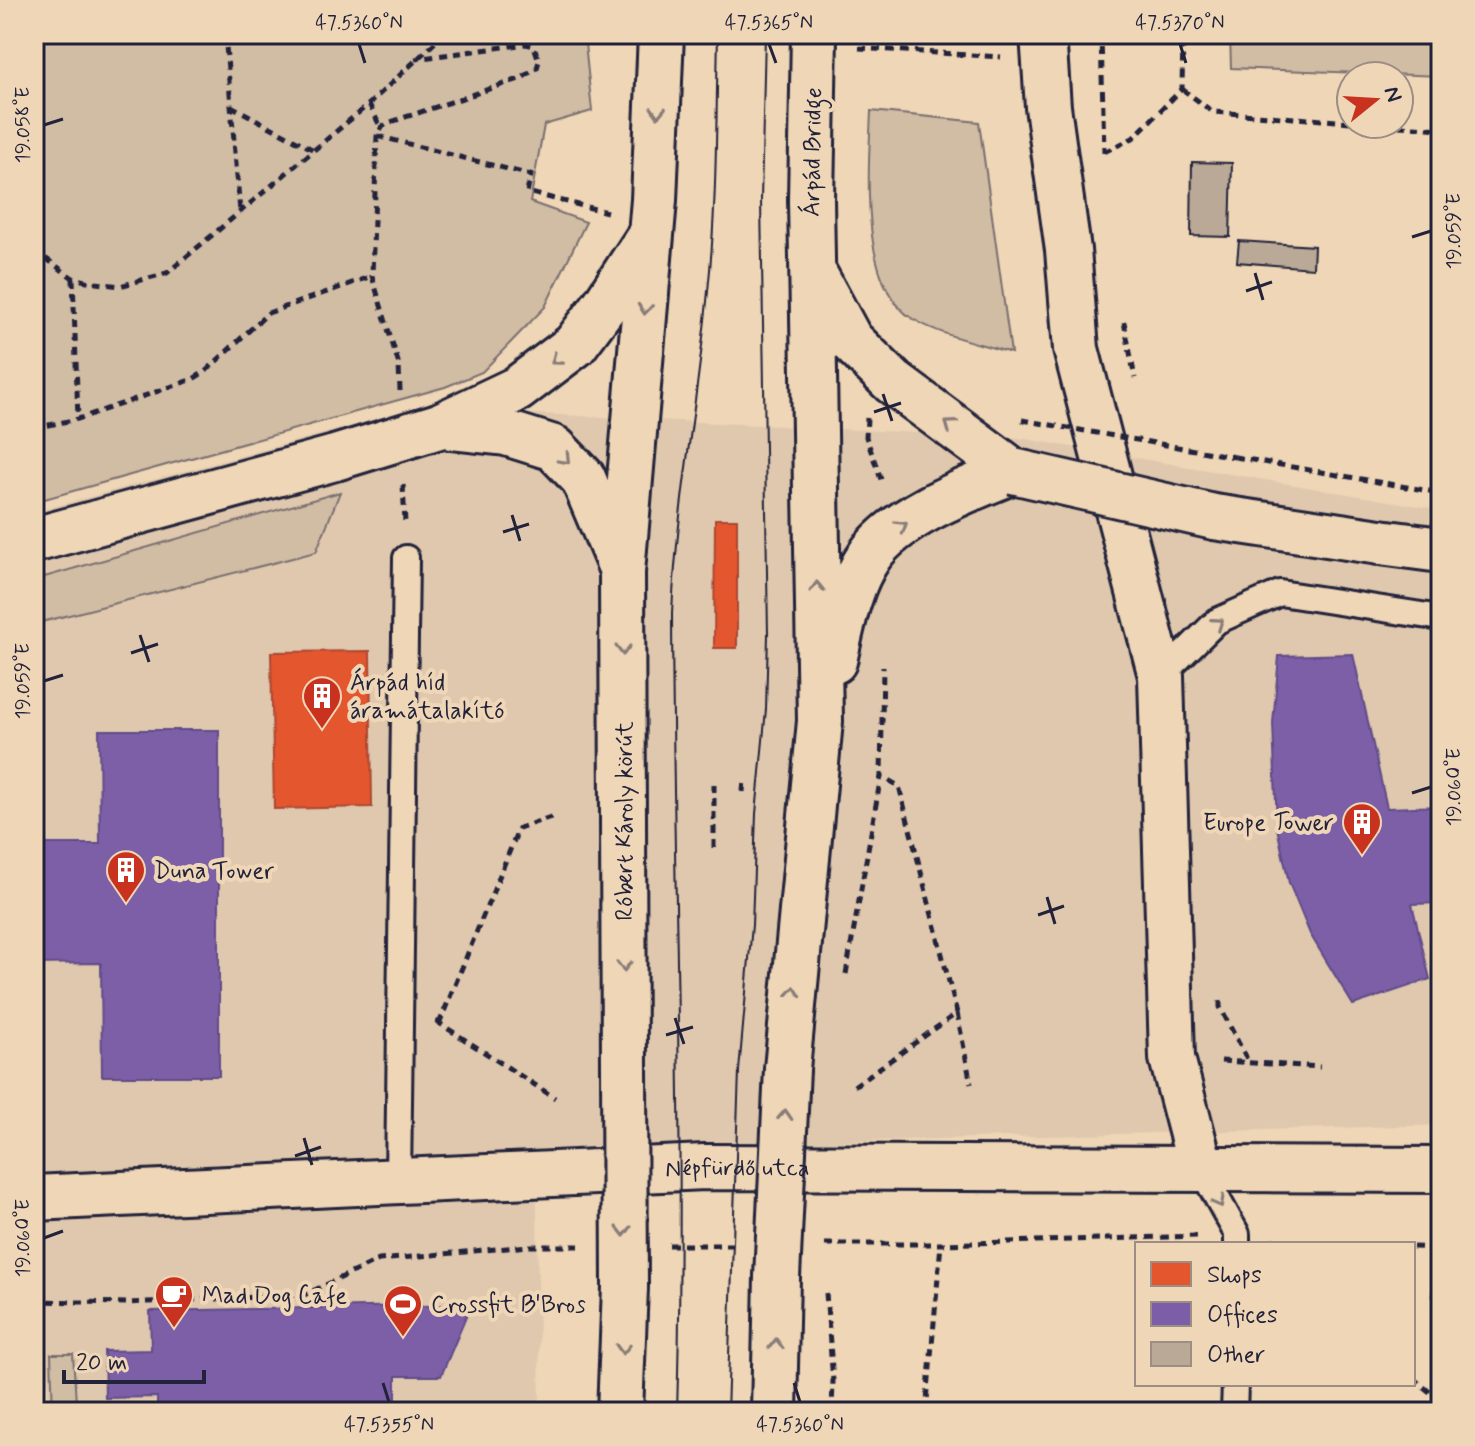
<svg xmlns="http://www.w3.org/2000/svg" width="1475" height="1446" font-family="Mynerve,sans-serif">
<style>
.built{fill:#dfc8ad}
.green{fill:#d1bca4;stroke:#7a6f70;stroke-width:2}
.shops{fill:#e4572e;stroke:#aa4732;stroke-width:2}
.offices{fill:#7b5ea7;stroke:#604c87;stroke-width:2}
.building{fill:#bba997;stroke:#22223b;stroke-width:2}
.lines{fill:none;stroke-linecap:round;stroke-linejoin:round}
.service-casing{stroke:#22223b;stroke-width:30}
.minor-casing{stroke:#22223b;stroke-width:50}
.tertiary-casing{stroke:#22223b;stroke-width:50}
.primary-casing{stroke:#22223b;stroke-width:50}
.path{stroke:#22223b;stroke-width:5;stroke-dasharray:8 6;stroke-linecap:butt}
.service{stroke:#eed6b6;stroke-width:24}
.minor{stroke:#eed6b6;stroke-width:44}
.tertiary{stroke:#eed6b6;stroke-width:44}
.primary{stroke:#eed6b6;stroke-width:44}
.tram{stroke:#22223b;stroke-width:2}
.primary-bridge-casing{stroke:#22223b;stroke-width:50;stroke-linecap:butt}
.path-bridge{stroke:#22223b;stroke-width:5;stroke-dasharray:8 6;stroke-linecap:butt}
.primary-bridge{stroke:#eed6b6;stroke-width:44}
.oneway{stroke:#887c78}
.ticks{fill:none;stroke:#22223b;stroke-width:3}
.labels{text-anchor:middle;stroke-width:8;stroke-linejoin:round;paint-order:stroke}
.street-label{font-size:24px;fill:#22223b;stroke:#eed6b6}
.poi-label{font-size:24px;fill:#22223b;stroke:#eed6b6;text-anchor:start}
.neatline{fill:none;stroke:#22223b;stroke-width:3}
.ticks-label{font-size:20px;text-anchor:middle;fill:#22223b}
</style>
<rect width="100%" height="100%" fill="#eed6b6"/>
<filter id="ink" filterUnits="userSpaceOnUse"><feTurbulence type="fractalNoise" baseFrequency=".0125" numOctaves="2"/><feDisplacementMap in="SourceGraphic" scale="16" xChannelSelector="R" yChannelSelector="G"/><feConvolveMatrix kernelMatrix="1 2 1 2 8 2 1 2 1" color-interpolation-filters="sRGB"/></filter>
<g filter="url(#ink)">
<polygon class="built" points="418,408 1019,438 1441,510 1441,1125 536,1150 540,1412 48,1412 42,1164 34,1163 34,512"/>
<g class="green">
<polygon points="34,34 584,34 592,111 544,125 530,202 586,222 545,307 482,372 445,387 34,502"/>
<polygon points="1230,34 1441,34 1441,76 1231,68"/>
<path d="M871 111 979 122 1011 353C979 343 942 336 913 319 858 286 869 166 871 111Z"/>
<polygon points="340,492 316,552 34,624 34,580"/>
<polygon points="51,1354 73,1354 76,1403 94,1405 94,1412 53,1412"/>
</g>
<g class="shops">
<polygon points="715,519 737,519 737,648 714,648"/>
<polygon points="370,651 372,807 274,809 271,652"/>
</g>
<g class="offices">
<polygon points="1353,654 1387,808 1441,806 1441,903 1412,904 1430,979 1353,1005 1310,934 1289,883 1277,828 1273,723 1279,656"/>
<polygon points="99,730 219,730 219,1076 102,1076 101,963 34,964 34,844 100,844"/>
<polygon points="471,1305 441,1376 396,1376 396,1412 157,1412 157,1397 105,1398 104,1351 151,1350 150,1311"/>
</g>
<g class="building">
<polygon points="1192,162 1232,163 1230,237 1191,236"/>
<polygon points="1239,241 1314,246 1313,268 1237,262"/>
</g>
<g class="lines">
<g class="service-casing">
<g id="service">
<polyline points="1161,676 1217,621 1280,593 1441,618"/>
<polyline points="1201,1169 1237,1234 1237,1244"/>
<polyline points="398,1181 406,558"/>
<polyline points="1234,1412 1235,1384"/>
</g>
</g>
<g class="minor-casing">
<polyline id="minor" points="1043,34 1048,107 1068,250 1076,349 1161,676 1172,1058 1201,1169"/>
</g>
<g class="tertiary-casing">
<g id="tertiary">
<path id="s1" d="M34 1198 705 1167 1441 1170"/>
</g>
</g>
<g class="primary-casing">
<g id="primary">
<polyline points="816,277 850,340 893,382 1013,471"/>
<polyline points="439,426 517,389 575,345 604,306 649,237"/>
<polyline points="441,426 506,433 554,448 583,478 621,568"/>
<polyline points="34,540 335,458"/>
<polyline points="1380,542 1441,550"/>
<path d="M834 661C842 625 849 585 870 555 898 515 969 489 1013 471"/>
<polyline points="624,1069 622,572 654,200 661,34"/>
<polyline points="787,1069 820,721 811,200"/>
<polyline points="620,1412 625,1287"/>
<polyline points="774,1412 777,1277"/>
</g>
</g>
<g class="path">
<polyline points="225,34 240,212"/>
<polyline points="1101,34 1104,153"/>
<polyline points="859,48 1001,57"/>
<polyline points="1182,89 1213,112 1351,122"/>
<polyline points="369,104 381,128"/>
<polyline points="231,106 314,150"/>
<polyline points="1371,124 1441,129"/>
<polyline points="377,136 531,175 527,192 607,212"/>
<polyline points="1104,152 1133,138 1182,89 1183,34"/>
<polyline points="34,250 73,278 96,283 120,286 167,273 369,104 444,34"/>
<polyline points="73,278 78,419"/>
<polyline points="1124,322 1135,378"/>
<polyline points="400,391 399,365 372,276 377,136 381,128 388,123 522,78 537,68 539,61 534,46 526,44 415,59"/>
<polyline points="867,418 866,437 883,485"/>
<polyline points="34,428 78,419 193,379 206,371 268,313 372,276"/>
<polyline points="1235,457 1441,493"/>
<polyline points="403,485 405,523"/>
<polyline points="743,792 744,780"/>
<polyline points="714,848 714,779"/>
<polyline points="846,974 881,776 883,667"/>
<polyline points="1220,1001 1220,1007 1249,1063"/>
<polyline points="957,1013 971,1084"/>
<polyline points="436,1021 555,1098"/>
<polyline points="439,1024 519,828 557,815"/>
<polyline points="1221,1061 1320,1067"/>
<polyline points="854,1086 957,1013 899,786 881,776"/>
<polyline points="1272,1240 1299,1244"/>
<polyline points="825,1244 941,1244 1199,1236"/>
<polyline points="669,1245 735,1245"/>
<polyline points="1413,1247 1441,1248"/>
<polyline points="1433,1248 1437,1412"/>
<polyline points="826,1293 833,1381 832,1412"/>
<polyline points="34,1301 126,1303 304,1295 379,1260 528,1246 579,1246"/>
<polyline points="1413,1378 1437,1398"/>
<polyline points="926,1412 941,1244"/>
</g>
<use href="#service" class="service"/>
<use href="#minor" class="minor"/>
<use href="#tertiary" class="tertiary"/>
<use href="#primary" class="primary"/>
<g class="tram">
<path d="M677 1412C685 1145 673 879 672 613 677 503 698 399 708 291 717 206 716 119 718 34"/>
<polyline points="727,1412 739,1071 752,925 756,814 766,709 768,635 761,200 765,34"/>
</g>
<g class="primary-bridge-casing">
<g id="primary-bridge">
<polyline points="811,200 814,34"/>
<polyline points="335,458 439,426"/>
<polyline points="1013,471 1214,517 1380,542"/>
<polyline points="624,1069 625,1287"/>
<polyline points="777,1277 787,1069"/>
</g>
</g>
<polyline class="path-bridge" points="1022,420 1235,457"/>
<use href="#primary-bridge" class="primary-bridge"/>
</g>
<defs><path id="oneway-chevron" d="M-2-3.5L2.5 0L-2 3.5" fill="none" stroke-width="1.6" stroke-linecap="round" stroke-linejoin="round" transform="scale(2)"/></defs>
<g class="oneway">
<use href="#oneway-chevron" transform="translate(658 112) rotate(92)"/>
<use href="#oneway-chevron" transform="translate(645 309) rotate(95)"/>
<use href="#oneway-chevron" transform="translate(556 360) rotate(143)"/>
<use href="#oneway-chevron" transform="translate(950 425) rotate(-144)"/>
<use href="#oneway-chevron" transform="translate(565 459) rotate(46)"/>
<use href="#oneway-chevron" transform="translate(902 526) rotate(-32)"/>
<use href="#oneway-chevron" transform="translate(817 587) rotate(-91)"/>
<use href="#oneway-chevron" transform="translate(1218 623) rotate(-35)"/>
<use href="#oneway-chevron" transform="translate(623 650) rotate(90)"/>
<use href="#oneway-chevron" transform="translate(624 966) rotate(90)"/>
<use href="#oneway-chevron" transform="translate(794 992) rotate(-85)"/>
<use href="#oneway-chevron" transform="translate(785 1115) rotate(-87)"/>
<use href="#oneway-chevron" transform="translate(1219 1202) rotate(61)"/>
<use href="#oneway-chevron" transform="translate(624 1231) rotate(90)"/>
<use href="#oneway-chevron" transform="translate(776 1344) rotate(-89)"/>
<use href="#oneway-chevron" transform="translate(623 1349) rotate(92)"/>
</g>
</g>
<path class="ticks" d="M359 44 365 63M769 44 776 63M1180 44 1186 63M44 125 63 119M1412 237 1431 231M1255 273 1263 300M1246 291 1272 282M883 394 892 421M874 412 901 403M512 515 520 541M503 532 529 524M140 635 149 662M131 653 158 644M44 681 63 675M1412 793 1431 787M1047 897 1055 924M1038 915 1064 906M675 1018 684 1044M666 1035 693 1027M304 1138 312 1165M295 1156 321 1147M44 1238 63 1231M383 1383 389 1402M794 1383 800 1402"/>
<defs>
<g id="building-pin" transform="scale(2)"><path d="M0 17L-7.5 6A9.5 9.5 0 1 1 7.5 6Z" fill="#c8321e" stroke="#eed6b6"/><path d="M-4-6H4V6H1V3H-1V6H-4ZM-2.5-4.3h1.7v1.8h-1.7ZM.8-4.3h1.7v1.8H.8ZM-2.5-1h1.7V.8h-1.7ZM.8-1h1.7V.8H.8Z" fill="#fff"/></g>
<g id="cafe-pin" transform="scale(2)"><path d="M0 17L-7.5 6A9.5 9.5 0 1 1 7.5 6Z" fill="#c8321e" stroke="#eed6b6"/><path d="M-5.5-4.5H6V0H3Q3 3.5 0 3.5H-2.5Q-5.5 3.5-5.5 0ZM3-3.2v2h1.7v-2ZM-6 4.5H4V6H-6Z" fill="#fff"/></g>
<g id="stadium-pin" transform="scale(2)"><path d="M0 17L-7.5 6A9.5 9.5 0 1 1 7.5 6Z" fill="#c8321e" stroke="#eed6b6"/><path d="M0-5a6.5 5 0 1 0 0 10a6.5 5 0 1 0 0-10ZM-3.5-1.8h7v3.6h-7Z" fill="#fff"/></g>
</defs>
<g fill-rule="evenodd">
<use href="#building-pin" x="322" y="696"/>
<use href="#building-pin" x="1362" y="822"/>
<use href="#building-pin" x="126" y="870"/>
<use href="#cafe-pin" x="174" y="1295"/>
<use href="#stadium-pin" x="403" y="1304"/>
</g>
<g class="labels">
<g class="street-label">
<text transform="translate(812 152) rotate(-89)" y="8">Árpád Bridge</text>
<text transform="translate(624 821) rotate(-90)" y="8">Róbert Károly körút</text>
<text dy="8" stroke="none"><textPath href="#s1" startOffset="704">Népfürdő utca</textPath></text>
</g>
<g class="poi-label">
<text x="350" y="690">Árpád híd<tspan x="350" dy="28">áramátalakító</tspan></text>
<text x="1334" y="830" text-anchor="end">Europe Tower</text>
<text x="154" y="878">Duna Tower</text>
<text x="202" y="1303">Mad Dog Cafe</text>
<text x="431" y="1312">Crossfit B'Bros</text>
</g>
</g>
<rect width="1475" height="1446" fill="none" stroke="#eed6b6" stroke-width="88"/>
<rect x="1135" y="1242" width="280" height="144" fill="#eed6b6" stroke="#9c8e85" stroke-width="2"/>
<rect x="1151" y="1262" width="40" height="24" fill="#e4572e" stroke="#9c8e85" stroke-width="2"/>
<text x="1207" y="1282" font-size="24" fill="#22223b">Shops</text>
<rect x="1151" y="1302" width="40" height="24" fill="#7b5ea7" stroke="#9c8e85" stroke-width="2"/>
<text x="1207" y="1322" font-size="24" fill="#22223b">Offices</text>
<rect x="1151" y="1342" width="40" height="24" fill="#bba997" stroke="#9c8e85" stroke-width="2"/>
<text x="1207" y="1362" font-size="24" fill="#22223b">Other</text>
<g transform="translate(1375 100) rotate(72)"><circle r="38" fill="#eed6b6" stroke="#9c8e85" stroke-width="2"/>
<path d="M0-6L14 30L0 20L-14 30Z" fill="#c8321e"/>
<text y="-12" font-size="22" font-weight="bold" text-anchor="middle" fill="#22223b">N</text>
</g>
<path d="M64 1370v12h140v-12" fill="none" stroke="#22223b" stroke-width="4"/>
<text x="76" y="1370" font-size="24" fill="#22223b" stroke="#eed6b6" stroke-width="6" paint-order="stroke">20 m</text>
<rect x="44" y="44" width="1387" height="1358" class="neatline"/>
<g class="ticks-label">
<text x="359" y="29">47.5360°N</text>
<text x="769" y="29">47.5365°N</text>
<text x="1180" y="29">47.5370°N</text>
<text transform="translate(22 125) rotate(-90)" y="7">19.058°E</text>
<text transform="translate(1453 231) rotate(-90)" y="7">19.059°E</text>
<text transform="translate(22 681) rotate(-90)" y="7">19.059°E</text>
<text transform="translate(1453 787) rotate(-90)" y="7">19.060°E</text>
<text transform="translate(22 1238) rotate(-90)" y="7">19.060°E</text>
<text x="389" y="1431">47.5355°N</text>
<text x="800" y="1431">47.5360°N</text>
</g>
</svg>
